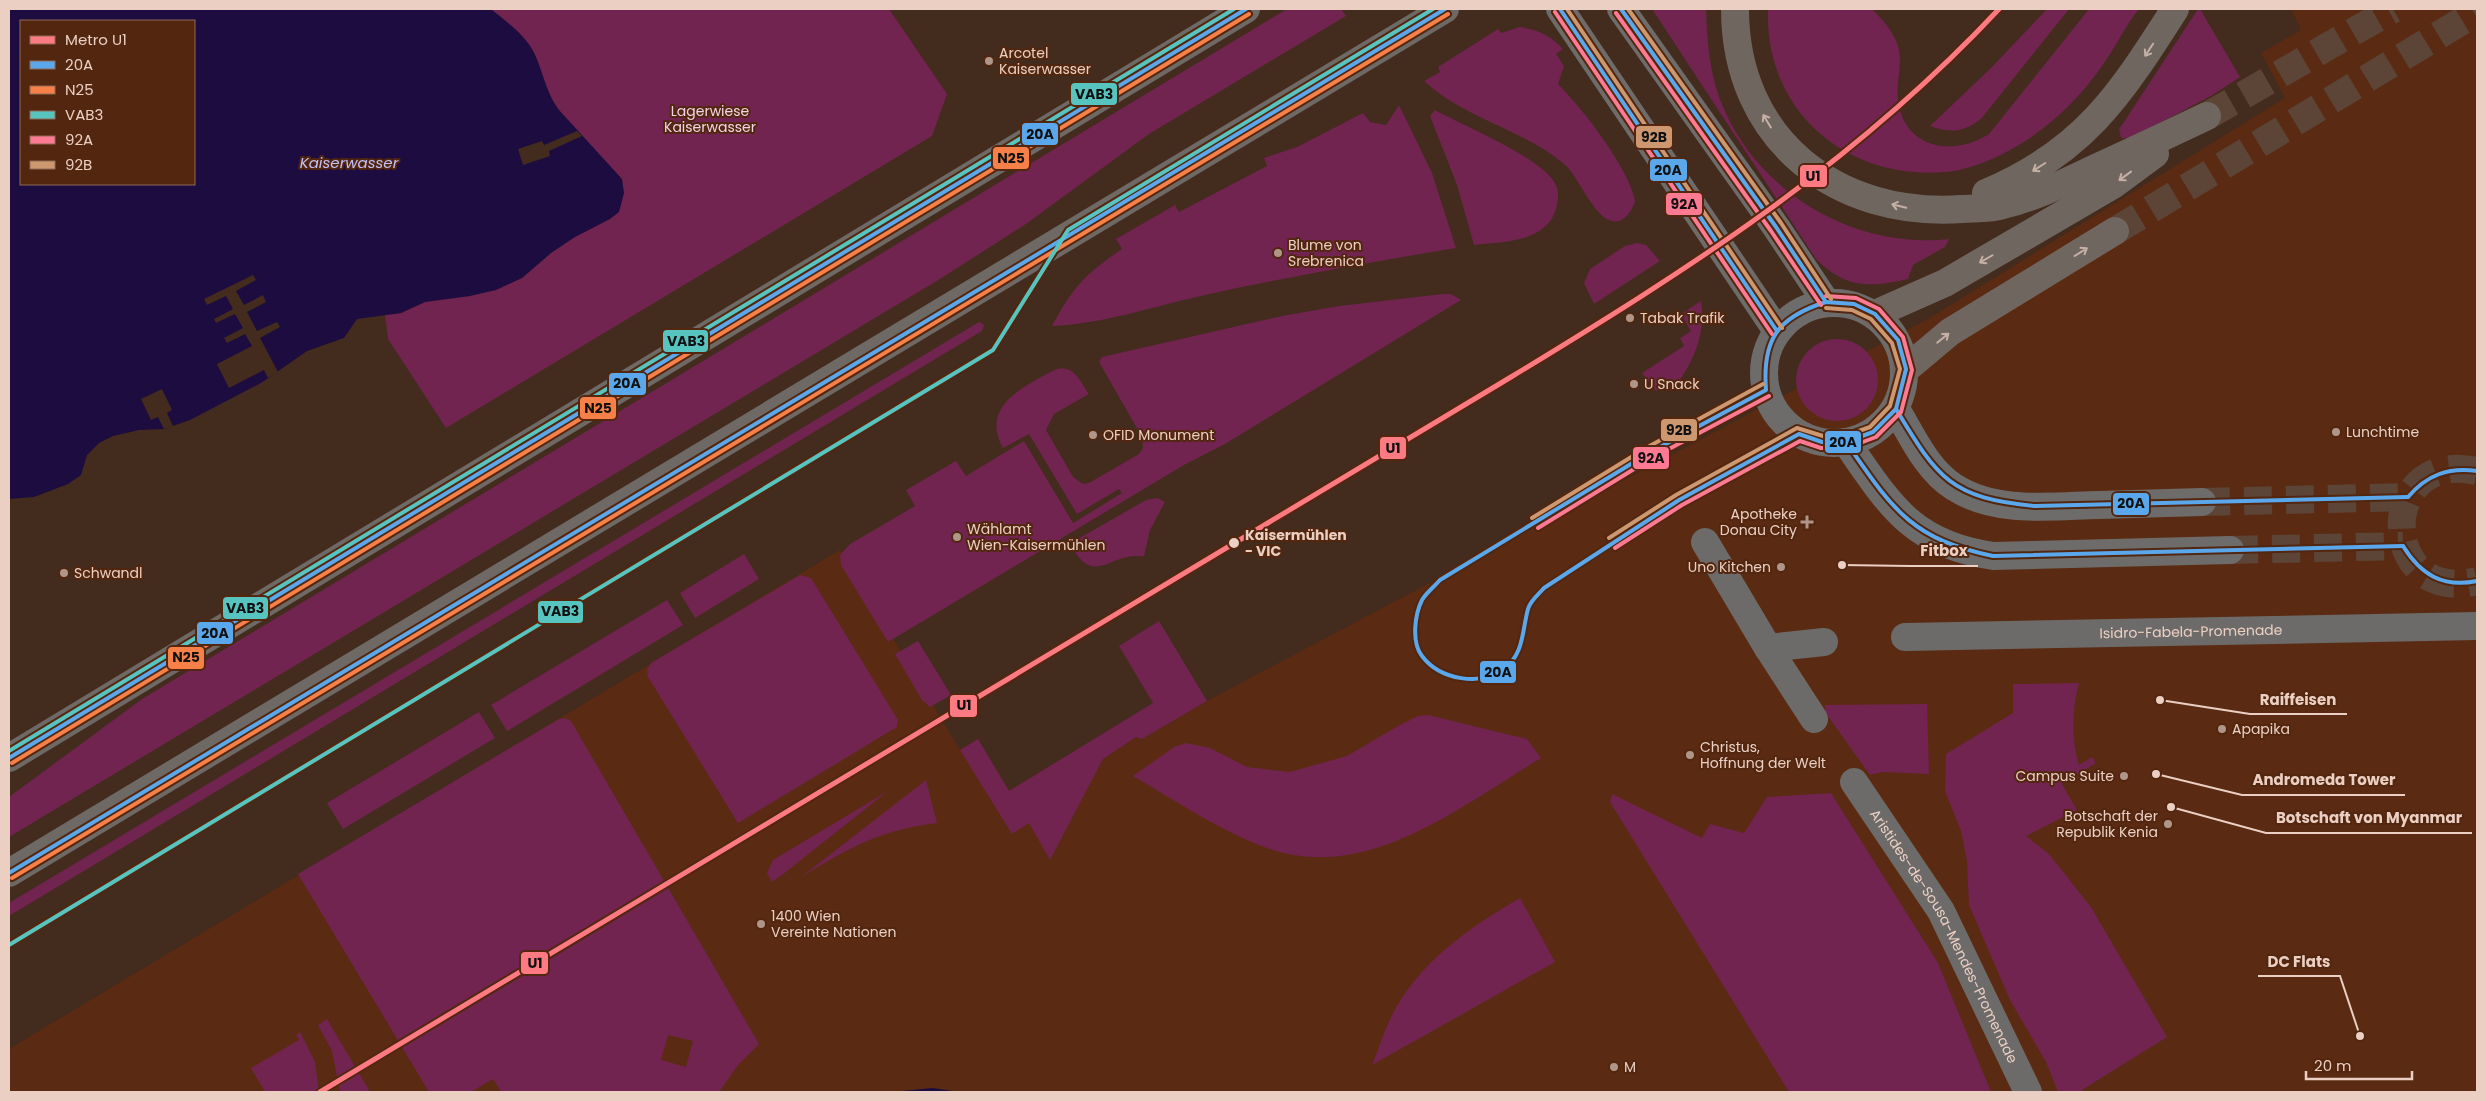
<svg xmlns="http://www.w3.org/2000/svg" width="2486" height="1101" font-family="Poppins,sans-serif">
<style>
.built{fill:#5a2b12}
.green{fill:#70244f;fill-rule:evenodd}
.water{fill:#1c0c3f;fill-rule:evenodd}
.pier{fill:#432b1e}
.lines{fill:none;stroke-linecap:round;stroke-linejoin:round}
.secondary-tunnel{stroke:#5c4437;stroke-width:28;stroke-dasharray:28 14;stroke-linecap:butt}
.highway-tunnel{stroke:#5c4437;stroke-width:28;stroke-dasharray:28 14;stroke-linecap:butt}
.street{stroke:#6c6b6a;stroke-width:28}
.secondary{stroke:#6e6c6a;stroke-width:28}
.primary{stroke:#6e6965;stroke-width:28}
.highway{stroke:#706660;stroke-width:28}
.bus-1-casing{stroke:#52260f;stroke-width:8}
.bus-2-casing{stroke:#52260f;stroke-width:8}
.bus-3-casing{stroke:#52260f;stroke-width:8}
.bus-4-casing{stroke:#52260f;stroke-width:8}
.bus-5-casing{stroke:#52260f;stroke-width:8}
.bus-1{stroke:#5aa8eb;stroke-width:4}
.bus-2{stroke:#f78048;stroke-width:4}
.bus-3{stroke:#57c4bf;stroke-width:4}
.bus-4{stroke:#fe7a93;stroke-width:4}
.bus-5{stroke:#cd976f;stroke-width:4}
.metro-1-casing{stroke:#52260f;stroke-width:9}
.metro-1{stroke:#fe7a82;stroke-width:5}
.oneway{stroke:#c6b0a5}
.poi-dot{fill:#b09689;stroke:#52260f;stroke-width:2}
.stop-dot{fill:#ebcfc2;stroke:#52260f;stroke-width:2}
.labels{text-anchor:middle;stroke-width:4;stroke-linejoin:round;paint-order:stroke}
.poi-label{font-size:14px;fill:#ebcfc2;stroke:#52260f;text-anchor:start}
.park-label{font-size:14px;fill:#f3d4e4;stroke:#52260f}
.stop-label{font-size:14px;font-weight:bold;fill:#ebcfc2;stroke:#52260f;text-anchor:start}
.street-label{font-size:14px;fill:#ebcfc2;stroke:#52260f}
.water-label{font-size:15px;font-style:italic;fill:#c3c1f9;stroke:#52260f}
.leader{fill:none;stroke:#ebcfc2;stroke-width:2}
.callout-dot{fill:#ebcfc2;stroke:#52260f;stroke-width:2}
.callout-label{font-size:15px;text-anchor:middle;font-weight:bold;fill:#ebcfc2;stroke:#52260f;stroke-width:4;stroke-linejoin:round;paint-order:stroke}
.line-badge{stroke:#52260f;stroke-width:2}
.pale-badge-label{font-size:14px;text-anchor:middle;font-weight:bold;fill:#111}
</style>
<rect width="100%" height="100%" fill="#432b1e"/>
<polygon class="built" points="2291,9 2477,9 2477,1092 9,1092 9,1049 840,550 960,750 978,739 1009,791 1094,739 1136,737 1142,739 1207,701 1928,319 2285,98 2261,53 2301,30"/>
<g class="green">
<polygon points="447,9 889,9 947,94 932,136 446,428 388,339 385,315 401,313 425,302 522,278 551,253"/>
<polygon points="1287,9 1341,9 1346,16 1149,134 1026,224 940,279 9,837 9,797 142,699"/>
<path d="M1652 9H1706C1707 43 1710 78 1724 109 1762 196 1857 249 1949 239L1945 247 1913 265 1908 279C1869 288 1845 288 1816 259Z"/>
<path d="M1768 9H1872C1883 20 1896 34 1899 50 1902 67 1896 83 1898 100 1904 149 1953 157 1989 134L2089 9H2139C2125 26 2117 45 2104 63 2084 93 2057 120 2027 140 2003 155 1975 169 1947 172 1847 181 1764 111 1768 9Z"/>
<path d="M2047 9H2069L1981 119C1963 133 1950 133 1930 126L1990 69Z"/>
<polygon points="2198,9 2200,9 2240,77 2211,96 2131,138 2121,138 2119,129 2122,125"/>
<path d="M1520 27C1539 30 1550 35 1563 49L1556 54 1564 66 1558 84C1582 108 1629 168 1635 201 1632 211 1624 224 1612 221 1593 217 1579 176 1563 163 1521 129 1464 118 1424 81L1440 72 1438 67 1498 29 1501 33Z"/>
<path d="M1399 105 1432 173 1456 248C1372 262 1288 277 1205 295 1154 306 1104 324 1052 326 1073 287 1085 274 1122 249L1116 239 1175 205 1179 212 1267 166 1264 158 1297 147 1363 113 1370 122 1386 125Z"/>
<path d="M1435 110C1464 126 1540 157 1555 183 1560 192 1558 201 1556 209 1546 243 1502 242 1474 245L1457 185 1430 116Z"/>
<polygon points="1637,243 1646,245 1660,261 1594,304 1584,283 1590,269 1625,246"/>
<path d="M1443 294H1451L1461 300 1225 444 1184 465 888 642 841 565 840 555 850 544 915 506 906 490 956 461 966 476 1024 441 1073 523 1122 493 1119 489 1077 514 1029 434 1003 448C983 412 1012 393 1041 377 1048 374 1058 366 1066 369 1077 371 1083 386 1089 394L1054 414 1046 430 1073 477 1083 484 1089 483 1139 454 1143 448 1142 437 1099 362 1102 357 1282 316 1339 306Z"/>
<path d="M1701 301C1707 335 1691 366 1672 392L1666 385 1656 391 1642 373 1684 346 1680 338 1691 331 1681 314Z"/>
<polygon points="979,322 984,325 982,331 9,916 9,903"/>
<circle cx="1837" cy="380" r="41"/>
<path d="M1158 498 1165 502 1150 530 1144 556C1137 556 1130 556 1123 558 1102 565 1089 576 1074 550L1078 539 1146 500Z"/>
<polygon points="744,554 759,579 695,618 680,593"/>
<polygon points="800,575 811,578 898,720 897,727 738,823 648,677 647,670 651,663"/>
<polygon points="667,600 683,625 507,731 491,705"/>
<polygon points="1159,621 1207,701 1142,739 1136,737 1103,759 1050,860 1029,823 1012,834 960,750 978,739 1009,791 1153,703 1119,646"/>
<polygon points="918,641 951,695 930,707 922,700 895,654"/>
<path d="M2079 683C2072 709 2071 739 2079 765L2092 757 2096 763 2062 784 2077 810 2026 836 2049 854 2091 907 2167 1037 2082 1090 2083 1092H2058L2046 1062 2010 1000 1969 905 1967 861 1961 831 1945 791 1946 754 2013 713V684Z"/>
<polygon points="1927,704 1929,774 1883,772 1870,775 1825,712 1825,705"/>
<polygon points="479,712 495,738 343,829 327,803"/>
<path d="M1428 715 1527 739 1541 758C1461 806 1366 884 1267 848 1220 831 1176 801 1133 776L1174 747 1186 743 1210 748 1247 767 1290 772 1347 756 1398 726 1418 716Z"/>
<path d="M565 718 571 721 759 1044 738 1065 719 1092H501L493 1079 471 1092H429L298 874 559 719ZM668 1035 693 1041 686 1067 661 1060Z"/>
<path d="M926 780 937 823C880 830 848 848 800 878Z"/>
<polygon points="888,791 782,875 772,882 767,873 773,860"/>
<polygon points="1831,793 1938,963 1991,1092 1789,1092 1610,802 1612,794 1702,838 1710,824 1744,833 1767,797"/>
<path d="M1520 898 1555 962 1372 1065C1379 1048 1384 1031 1392 1015 1419 962 1470 927 1520 898Z"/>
<polygon points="327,1019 370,1092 340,1092 332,1051 318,1025"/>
<polygon points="300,1032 315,1062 319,1092 265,1092 251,1068 299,1040 296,1035"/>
</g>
<g class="water">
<path d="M9 9H491C507 22 528 37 536 57 544 76 547 94 559 110L622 179 624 193 619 212 610 219 575 237 551 253 522 278 496 290 470 296 425 302 401 313 357 319 344 338 307 351 261 383 190 420 164 429 139 430 113 436 99 443 87 455 81 475 68 484 34 497 9 499ZM21 21H194V184H21Z"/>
<polygon points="933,1088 959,1092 891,1092"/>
</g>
<g class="pier">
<polygon points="577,131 582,136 549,151 550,156 523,165 518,149 542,141 544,145"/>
<polygon points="253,275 256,280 236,291 244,305 263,295 266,302 247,312 257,331 277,322 280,327 260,338 278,372 268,378 264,370 229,388 217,364 252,346 245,334 227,343 224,338 243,328 235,314 216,323 214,319 233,309 226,296 207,305 204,299"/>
<polygon points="162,389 172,410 167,413 173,426 164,429 158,417 151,420 141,399"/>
</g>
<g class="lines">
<g class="secondary-tunnel">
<path d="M2477 471C2375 448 2378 606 2477 581"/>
<polyline points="2202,502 2408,497"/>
<polyline points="2230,550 2403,546"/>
</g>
<g class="highway-tunnel">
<polyline points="2207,116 2393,9"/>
<polyline points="2115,231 2477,12"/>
</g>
<g class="street">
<polyline points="1705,542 1768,648 1814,719"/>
<path id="s1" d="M1905 637 2477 626"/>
<polyline points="1768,648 1824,642"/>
<path id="s2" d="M1854 782 1941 911 2028 1092"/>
</g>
<g class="secondary">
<polyline points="1560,9 1777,331"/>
<polyline points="1621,9 1776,227 1826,302"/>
<circle cx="1834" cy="373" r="70"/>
<path d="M1896 409C1912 436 1927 470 1954 487 1996 514 2052 506 2099 505 2134 504 2168 503 2202 502"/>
<path d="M1846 442C1890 505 1911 544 1993 556L2230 550"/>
</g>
<g class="primary">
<polyline points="9,758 1246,9"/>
<polyline points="9,873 1445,9"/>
</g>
<g class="highway">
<path d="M1735 9C1735 139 1836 218 1962 209 1975 208 1990 209 2003 205 2032 198 2060 185 2087 172 2127 154 2167 135 2207 116"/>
<path d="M1986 193C2084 152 2120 95 2175 9"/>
<polyline points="1875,314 1945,283 2113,185 2155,154"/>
<polyline points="1906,369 1950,332 2115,231"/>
</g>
<g class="bus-1-casing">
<g id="bus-1">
<polyline points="1560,9 1777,331"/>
<polyline points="1621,9 1776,227 1826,302"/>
<path d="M1826 302 1854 304 1875 314 1898 340 1906 369 1896 409 1873 432 1846 442H1822L1799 434 1679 500 1544 588C1539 594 1530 601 1528 609 1522 631 1524 653 1505 668 1481 687 1440 680 1422 656 1411 642 1415 614 1422 600 1427 592 1434 587 1440 580L1649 453 1766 390C1762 339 1778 317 1826 302Z"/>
<path d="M1896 409C1938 479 1951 498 2035 506L2408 497"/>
<path d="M1846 442C1892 508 1910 539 1993 556L2403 546"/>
<path d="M2408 497C2427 475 2448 467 2477 471"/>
<path d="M2403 546C2421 575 2443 588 2477 581"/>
<polyline points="9,758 1246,9"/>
<polyline points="9,873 1445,9"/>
</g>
</g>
<g class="bus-2-casing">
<g id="bus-2">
<polyline points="12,763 1249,14"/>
<polyline points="12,878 1448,14"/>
</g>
</g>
<g class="bus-3-casing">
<g id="bus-3">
<polyline points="9,751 1234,9"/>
<polyline points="9,945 993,350 1068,230 1433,9"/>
</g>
</g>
<g class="bus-4-casing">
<g id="bus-4">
<polyline points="1555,12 1772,334"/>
<polyline points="1616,13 1771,231 1821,305"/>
<polyline points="1538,528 1652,458 1769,396"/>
<polyline points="1615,548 1682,505 1800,441 1821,448 1847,448 1876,437 1901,412 1912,370 1903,337 1879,309 1856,298 1826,296"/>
</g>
</g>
<g class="bus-5-casing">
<g id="bus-5">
<polyline points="1567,9 1782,328"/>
<polyline points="1628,9 1781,223 1831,299"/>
<polyline points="1532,518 1646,448 1763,384"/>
<polyline points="1609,538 1676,495 1797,428 1823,436 1845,436 1870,427 1890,406 1900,369 1892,343 1871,319 1852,310 1826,308"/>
</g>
</g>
<use href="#bus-1" class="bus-1"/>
<use href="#bus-2" class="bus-2"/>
<use href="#bus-3" class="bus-3"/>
<use href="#bus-4" class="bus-4"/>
<use href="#bus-5" class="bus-5"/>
<g class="metro-1-casing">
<path id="metro-1" d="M320 1092 1511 377C1692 267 1853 165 1999 9"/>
</g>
<use href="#metro-1" class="metro-1"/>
</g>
<defs><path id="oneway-shaft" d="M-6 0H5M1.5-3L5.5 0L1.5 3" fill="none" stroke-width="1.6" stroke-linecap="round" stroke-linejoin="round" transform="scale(1.25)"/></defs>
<g class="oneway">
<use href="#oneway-shaft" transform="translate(2149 50) rotate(123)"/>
<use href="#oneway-shaft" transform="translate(1767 121) rotate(-121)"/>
<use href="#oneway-shaft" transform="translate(2039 167) rotate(148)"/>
<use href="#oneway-shaft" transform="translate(2125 176) rotate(144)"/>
<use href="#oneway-shaft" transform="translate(1899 206) rotate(-167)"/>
<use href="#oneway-shaft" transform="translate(2081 252) rotate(-32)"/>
<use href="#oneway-shaft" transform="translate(1986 259) rotate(150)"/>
<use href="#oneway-shaft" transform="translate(1943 338) rotate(-39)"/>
</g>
<g class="poi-dot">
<circle cx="989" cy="61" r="5"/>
<circle cx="1278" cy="253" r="5"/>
<circle cx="1630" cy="318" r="5"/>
<circle cx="1634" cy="384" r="5"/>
<circle cx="2336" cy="432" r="5"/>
<circle cx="1093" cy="435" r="5"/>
<path d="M1804.5 514.5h5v5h5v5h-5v5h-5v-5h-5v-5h5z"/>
<circle cx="957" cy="537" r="5"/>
<circle cx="1781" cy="567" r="5"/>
<circle cx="64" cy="573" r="5"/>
<circle cx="2222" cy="729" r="5"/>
<circle cx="1690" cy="755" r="5"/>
<circle cx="2124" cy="776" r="5"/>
<circle cx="2168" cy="824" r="5"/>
<circle cx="761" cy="924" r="5"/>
<circle cx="1614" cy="1067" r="5"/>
</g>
<circle class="stop-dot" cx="1234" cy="543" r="6"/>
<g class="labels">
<g class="poi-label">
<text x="999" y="58">Arcotel<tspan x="999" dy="16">Kaiserwasser</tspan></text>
<text x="1288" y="250">Blume von<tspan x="1288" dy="16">Srebrenica</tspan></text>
<text x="1640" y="323">Tabak Trafik</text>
<text x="1644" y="389">U Snack</text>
<text x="2346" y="437">Lunchtime</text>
<text x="1103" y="440">OFID Monument</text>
<text x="1797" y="519" text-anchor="end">Apotheke<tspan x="1797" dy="16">Donau City</tspan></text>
<text x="967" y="534">Wählamt<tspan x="967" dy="16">Wien-Kaisermühlen</tspan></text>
<text x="1771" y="572" text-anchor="end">Uno Kitchen</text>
<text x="74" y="578">Schwandl</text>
<text x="2232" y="734">Apapika</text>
<text x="1700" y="752">Christus,<tspan x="1700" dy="16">Hoffnung der Welt</tspan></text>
<text x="2114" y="781" text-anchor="end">Campus Suite</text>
<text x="2158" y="821" text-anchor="end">Botschaft der<tspan x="2158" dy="16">Republik Kenia</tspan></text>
<text x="771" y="921">1400 Wien<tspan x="771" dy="16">Vereinte Nationen</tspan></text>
<text x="1624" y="1072">M</text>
</g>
<g class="park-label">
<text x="710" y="116">Lagerwiese<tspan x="710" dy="16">Kaiserwasser</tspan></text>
</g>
<g class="stop-label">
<text x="1245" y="540">Kaisermühlen<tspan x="1245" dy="16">- VIC</tspan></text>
</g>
<g class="street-label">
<text dy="5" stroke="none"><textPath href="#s1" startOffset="286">Isidro-Fabela-Promenade</textPath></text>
<text dy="5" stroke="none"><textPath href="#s2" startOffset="179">Aristides-de-Sousa-Mendes-Promenade</textPath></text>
</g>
<g class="water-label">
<text x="349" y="168">Kaiserwasser</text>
</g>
</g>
<path class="leader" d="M1842 565L1910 566H1978M2160 700L2250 714H2347M2156 774L2242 795H2405M2171 807L2266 833H2472M2360 1036L2340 976H2258"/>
<g class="callout-dot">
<circle cx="1842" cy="565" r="5"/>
<circle cx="2160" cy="700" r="5"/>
<circle cx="2156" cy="774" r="5"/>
<circle cx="2171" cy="807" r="5"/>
<circle cx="2360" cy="1036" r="5"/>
</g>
<g class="callout-label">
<text x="1944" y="556">Fitbox</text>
<text x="2298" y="705">Raiffeisen</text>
<text x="2324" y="785">Andromeda Tower</text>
<text x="2369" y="823">Botschaft von Myanmar</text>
<text x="2299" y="967">DC Flats</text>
</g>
<g class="line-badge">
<rect x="1070" y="82" width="48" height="24" rx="5" fill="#57c4bf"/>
<rect x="1021" y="122" width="38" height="24" rx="5" fill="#5aa8eb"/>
<rect x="1635" y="125" width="38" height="24" rx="5" fill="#cd976f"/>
<rect x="992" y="146" width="38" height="24" rx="5" fill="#f78048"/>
<rect x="1649" y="158" width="39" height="24" rx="5" fill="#5aa8eb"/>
<rect x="1799" y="164" width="29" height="24" rx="5" fill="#fe7a82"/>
<rect x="1665" y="192" width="38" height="24" rx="5" fill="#fe7a93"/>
<rect x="662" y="329" width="47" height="24" rx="5" fill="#57c4bf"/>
<rect x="608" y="372" width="39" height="24" rx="5" fill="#5aa8eb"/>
<rect x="579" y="396" width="38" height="24" rx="5" fill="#f78048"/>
<rect x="1660" y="418" width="38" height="24" rx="5" fill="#cd976f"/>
<rect x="1824" y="430" width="38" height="24" rx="5" fill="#5aa8eb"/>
<rect x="1379" y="436" width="28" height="24" rx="5" fill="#fe7a82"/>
<rect x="1632" y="446" width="38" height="24" rx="5" fill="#fe7a93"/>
<rect x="2112" y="492" width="38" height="24" rx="5" fill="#5aa8eb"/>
<rect x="222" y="596" width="47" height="24" rx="5" fill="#57c4bf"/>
<rect x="537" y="600" width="47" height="24" rx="5" fill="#57c4bf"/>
<rect x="196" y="621" width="38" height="24" rx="5" fill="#5aa8eb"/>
<rect x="167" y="646" width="38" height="24" rx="5" fill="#f78048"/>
<rect x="1479" y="660" width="38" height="24" rx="5" fill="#5aa8eb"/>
<rect x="949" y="694" width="29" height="24" rx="5" fill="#fe7a82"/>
<rect x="520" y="951" width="29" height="24" rx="5" fill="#fe7a82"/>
</g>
<g class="pale-badge-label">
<text x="1094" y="99">VAB3</text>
<text x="1040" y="139">20A</text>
<text x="1654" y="142">92B</text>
<text x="1011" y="163">N25</text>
<text x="1668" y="175">20A</text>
<text x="1813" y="181">U1</text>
<text x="1684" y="209">92A</text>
<text x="686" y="346">VAB3</text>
<text x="627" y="388">20A</text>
<text x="598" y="413">N25</text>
<text x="1679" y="435">92B</text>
<text x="1843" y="447">20A</text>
<text x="1393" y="453">U1</text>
<text x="1651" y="463">92A</text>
<text x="2131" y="508">20A</text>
<text x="245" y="613">VAB3</text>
<text x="560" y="616">VAB3</text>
<text x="215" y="638">20A</text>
<text x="186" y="662">N25</text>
<text x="1498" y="677">20A</text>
<text x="964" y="710">U1</text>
<text x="535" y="968">U1</text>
</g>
<rect width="2486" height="1101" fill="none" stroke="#ebcfc2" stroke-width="20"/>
<rect x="20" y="20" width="175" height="165" fill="#52260f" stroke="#8f6a57"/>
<rect x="30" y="36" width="25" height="8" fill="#fe7a82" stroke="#8f6a57"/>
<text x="65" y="45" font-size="15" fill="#ebcfc2">Metro U1</text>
<rect x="30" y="61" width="25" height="8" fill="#5aa8eb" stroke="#8f6a57"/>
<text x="65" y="70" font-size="15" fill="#ebcfc2">20A</text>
<rect x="30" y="86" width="25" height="8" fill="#f78048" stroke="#8f6a57"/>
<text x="65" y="95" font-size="15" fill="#ebcfc2">N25</text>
<rect x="30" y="111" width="25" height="8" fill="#57c4bf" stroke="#8f6a57"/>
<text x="65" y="120" font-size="15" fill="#ebcfc2">VAB3</text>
<rect x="30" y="136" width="25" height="8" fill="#fe7a93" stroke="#8f6a57"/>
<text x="65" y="145" font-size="15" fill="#ebcfc2">92A</text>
<rect x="30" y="161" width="25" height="8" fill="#cd976f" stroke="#8f6a57"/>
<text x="65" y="170" font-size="15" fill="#ebcfc2">92B</text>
<path d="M2306 1071v8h106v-8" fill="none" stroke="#ebcfc2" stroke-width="2.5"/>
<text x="2314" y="1071" font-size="15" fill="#ebcfc2" stroke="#52260f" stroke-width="4" paint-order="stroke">20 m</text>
</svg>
